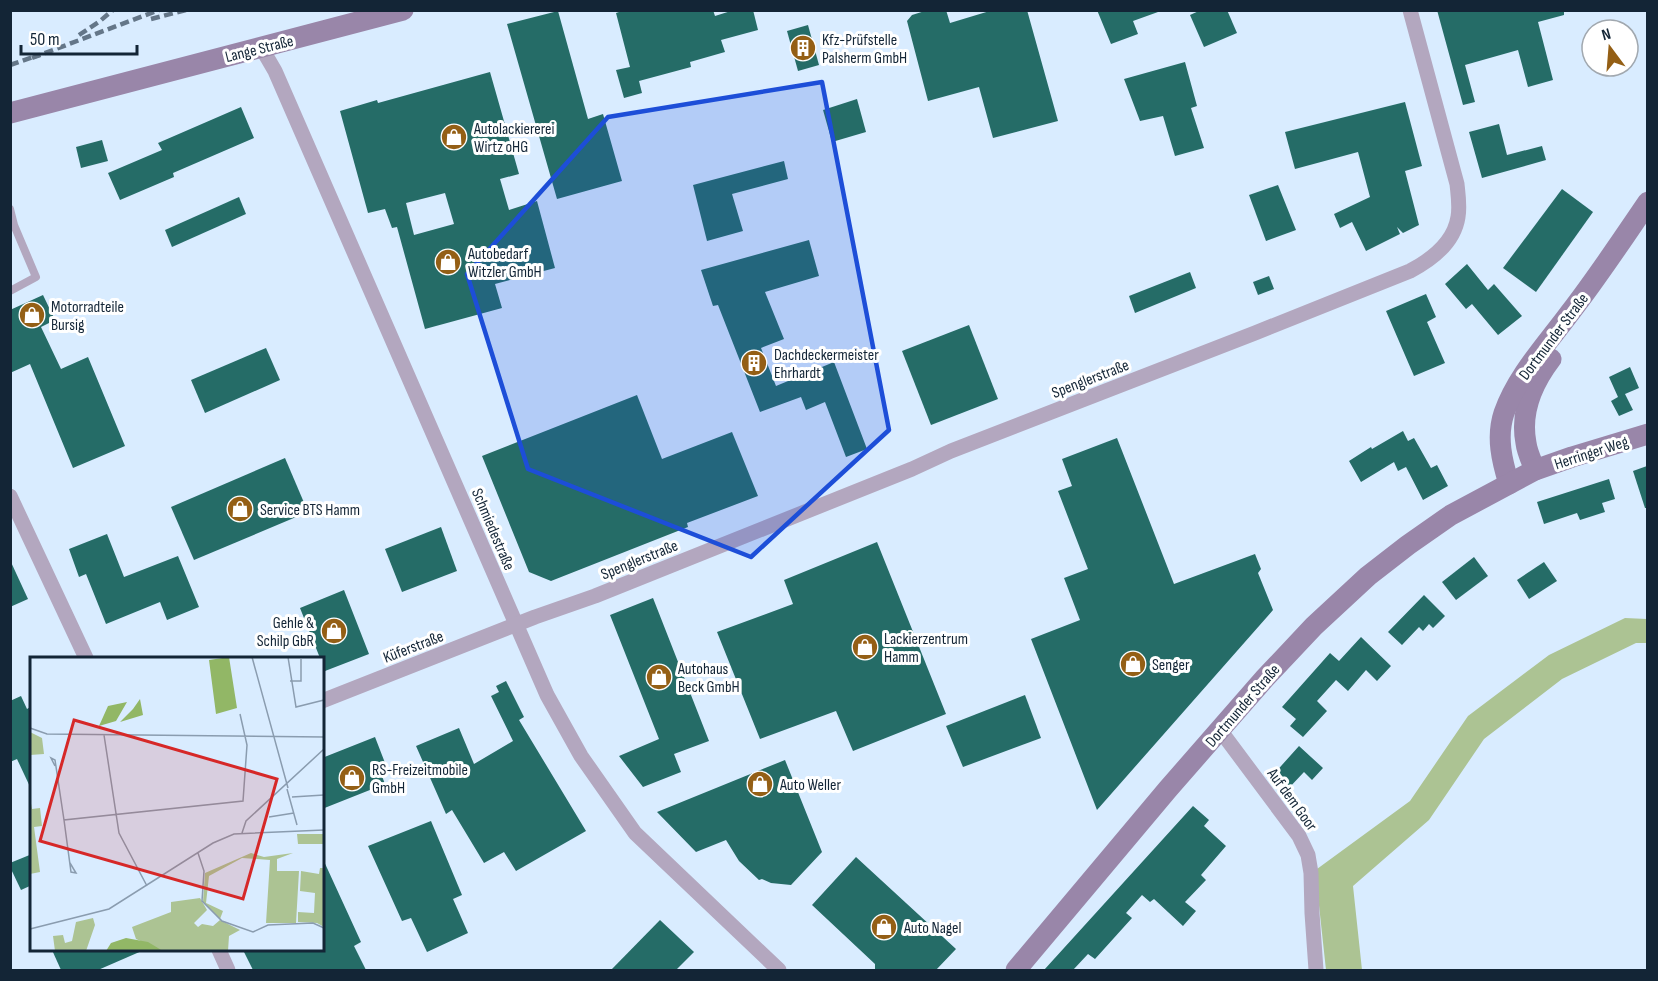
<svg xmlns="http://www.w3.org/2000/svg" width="1658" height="981" font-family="'Sofia Sans Condensed',sans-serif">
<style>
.green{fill:#acc393}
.building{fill:#256c67;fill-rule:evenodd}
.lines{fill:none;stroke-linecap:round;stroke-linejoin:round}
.lane{stroke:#b3a7bf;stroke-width:8}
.street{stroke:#b3a7bf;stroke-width:15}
.secondary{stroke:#9986a9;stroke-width:21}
.rail{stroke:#647688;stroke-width:4.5;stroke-dasharray:9 4.5;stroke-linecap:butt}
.marked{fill:#1d4ed8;fill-opacity:0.2;stroke:#1d4ed8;stroke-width:4.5;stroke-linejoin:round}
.labels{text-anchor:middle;stroke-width:6;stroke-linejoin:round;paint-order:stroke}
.poi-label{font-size:16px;fill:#132536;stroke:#fff;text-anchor:start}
.street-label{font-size:16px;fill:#132536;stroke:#fff}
.inset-road{fill:none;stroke:#8a9caf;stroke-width:1.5}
.view{fill:#d62828;fill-opacity:0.15;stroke:#d62828;stroke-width:3}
.inset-edge{fill:none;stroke:#132536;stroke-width:3}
</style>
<rect width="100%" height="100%" fill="#d9ecff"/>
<polygon class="green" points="1625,618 1647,619 1647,643 1636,643 1562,679 1484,739 1429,820 1353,886 1362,970 1326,970 1317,887 1317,869 1410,801 1468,716 1549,655"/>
<g class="building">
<polygon points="625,10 713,10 715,16 734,10 753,10 758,30 721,40 725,52 690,62 691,67 639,81 642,93 624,98 616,70 630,67 616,13"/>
<polygon points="928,10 946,10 950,23 993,10 1027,10 1058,121 993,138 979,87 928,101 907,21 912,15"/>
<polygon points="1097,10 1157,10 1158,12 1133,21 1138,34 1111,44"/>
<polygon points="1201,10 1227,10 1237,33 1204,47 1190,15"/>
<polygon points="1437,10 1564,10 1564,15 1538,22 1553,80 1528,87 1518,50 1465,65 1475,102 1463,105"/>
<polygon points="558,11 588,119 603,114 622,181 557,199 507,24"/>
<polygon points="808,25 819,65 798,71 787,31"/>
<polygon points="1185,62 1197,106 1191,108 1204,148 1175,156 1163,116 1140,121 1124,79"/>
<path d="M490 72 519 174 500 179 509 210 537 201 555 268 495 284 502 308 425 329 397 227 392 228 385 209 368 213 340 111 377 100 378 103ZM445 193 454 224 414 235 406 203Z"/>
<polygon points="857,99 866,132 832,142 823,110"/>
<polygon points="1405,102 1422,166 1405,171 1419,225 1403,233 1397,227 1400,234 1366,251 1352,222 1340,228 1334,214 1370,197 1358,152 1295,169 1285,132"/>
<polygon points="241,107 254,138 173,173 174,177 120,200 108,173 162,150 158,143"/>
<polygon points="1499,124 1507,155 1542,146 1546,160 1482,178 1469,132"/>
<polygon points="102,140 108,161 81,168 76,147"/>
<polygon points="784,161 788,179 732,194 743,231 707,241 693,185"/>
<polygon points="1278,185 1296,230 1266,241 1249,195"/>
<polygon points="1562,189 1593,212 1536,292 1503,268"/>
<polygon points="239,197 246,214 172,247 165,230"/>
<polygon points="809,240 819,276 765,292 784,339 761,348 776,386 834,362 867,449 846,457 825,402 806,410 801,397 760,412 718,305 713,306 701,270"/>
<polygon points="1467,264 1488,290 1494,284 1522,316 1498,335 1472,304 1466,309 1445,284"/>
<polygon points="1190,272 1196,288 1135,313 1129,296"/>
<polygon points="1269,276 1274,289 1258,295 1253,282"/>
<polygon points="1426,294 1436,317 1427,322 1445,363 1414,376 1386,311"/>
<polygon points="43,295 55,320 41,327 61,369 88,357 125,446 73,468 30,364 10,373 10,310"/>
<polygon points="969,325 998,399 931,425 902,351"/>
<polygon points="266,348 280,380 205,413 191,380"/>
<polygon points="1630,367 1639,388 1625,394 1633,410 1619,416 1611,401 1618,397 1609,377"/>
<polygon points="637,395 662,459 732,432 758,496 687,523 688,527 551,581 529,572 482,456"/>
<polygon points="1403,431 1408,441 1414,438 1431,468 1437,465 1448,486 1423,500 1406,467 1398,471 1394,462 1361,482 1349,461 1371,447 1372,449"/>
<polygon points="1117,438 1174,584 1255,554 1261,569 1258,573 1273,610 1097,810 1031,639 1080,620 1064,578 1088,569 1058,491 1072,486 1062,459"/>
<polygon points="285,458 308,512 194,560 171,507"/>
<polygon points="1647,466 1647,508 1645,508 1633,471"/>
<polygon points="1609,479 1615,499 1602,503 1605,512 1580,520 1577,513 1544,524 1537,502"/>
<polygon points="441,527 457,571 402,592 385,549"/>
<polygon points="107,534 124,577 178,556 199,607 167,620 160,602 106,624 86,574 79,577 69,549"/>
<polygon points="877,542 946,714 853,751 836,711 760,739 717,632 793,604 784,580"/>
<polygon points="1474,557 1488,576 1456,600 1442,582"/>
<polygon points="10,560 28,599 10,607"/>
<polygon points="1544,562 1557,581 1529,599 1517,580"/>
<polygon points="344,590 369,654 325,671 322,664 322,658 320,658 300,608"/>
<polygon points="1424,595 1445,616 1433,628 1429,624 1423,631 1419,627 1402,645 1388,632"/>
<polygon points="653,598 709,741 674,754 681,772 643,787 619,756 659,739 610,615"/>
<polygon points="1361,637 1391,666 1377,681 1366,670 1348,691 1336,680 1317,701 1327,711 1303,737 1290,726 1296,719 1282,707 1330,653 1339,661"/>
<polygon points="506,681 524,717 519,720 586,831 516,871 504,852 484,863 452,810 446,814 416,746 459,728 474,764 513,741 491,696 499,692 496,686"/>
<polygon points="1025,695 1041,738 963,767 946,726"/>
<polygon points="21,696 27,709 32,706 32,791 17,759 10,762 10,701"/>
<polygon points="375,737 387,768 380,771 385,784 322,809 322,758"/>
<polygon points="1299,746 1323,768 1312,780 1304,772 1288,789 1273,775"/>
<polygon points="785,760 822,852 791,885 771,883 762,879 759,880 739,861 726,840 696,852 657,812"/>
<polygon points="1193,806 1209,820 1204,826 1226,846 1201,875 1206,880 1185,902 1196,911 1183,926 1154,899 1150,902 1142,895 1126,913 1132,918 1095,959 1088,954 1073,970 1044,970"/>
<polygon points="431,821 462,895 453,899 468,933 427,952 411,918 402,921 368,846"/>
<polygon points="32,854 32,885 21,890 10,867 10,863"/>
<polygon points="322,857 361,942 354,946 366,970 253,970 243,950 322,950"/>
<polygon points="856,857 956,949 936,970 875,970 875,964 812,905"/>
<polygon points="660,920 694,952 676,970 611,970"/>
<polygon points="52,950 144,950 98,970 61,970"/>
</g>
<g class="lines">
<polyline class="lane" points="10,209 14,225 36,277 10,291"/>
<g class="street">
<polyline points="261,47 275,71 547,695 581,756 635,833 779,970"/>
<polyline points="10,496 86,658"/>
<path d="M322 701 535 617 595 596 912 469 951 451 1255 333 1410 271C1431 260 1454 243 1458 217 1460 206 1458 194 1457 184L1410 10"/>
<polyline points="1220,730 1299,836 1308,855 1311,873 1312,913 1316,970"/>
<polyline points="219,950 228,970"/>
</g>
<g class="secondary">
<polyline points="10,113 403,10"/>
<path d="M1535 470C1532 462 1527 452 1526 443 1520 412 1532 384 1551 359"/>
<path d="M1509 484C1502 461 1496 437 1504 413 1517 376 1546 345 1569 314 1597 278 1622 240 1648 202"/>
<polyline points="1016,970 1168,789 1265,678 1314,626 1368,576 1408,545 1451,515 1535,470 1572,457 1648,434"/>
</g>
<g class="rail">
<polyline points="151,19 186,10"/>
<polyline points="79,35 100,21 113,10"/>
<polyline points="32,58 159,10"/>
<polyline points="10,65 39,55"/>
</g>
</g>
<path class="marked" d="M822 82 889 430 751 557 528 469 467 274 608 117Z"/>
<defs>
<g id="building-disc" transform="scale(1.35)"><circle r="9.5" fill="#945f15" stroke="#fff"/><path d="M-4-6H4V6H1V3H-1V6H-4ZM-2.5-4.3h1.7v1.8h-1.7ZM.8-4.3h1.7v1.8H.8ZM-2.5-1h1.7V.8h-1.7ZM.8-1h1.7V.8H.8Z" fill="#fff"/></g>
<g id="shop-disc" transform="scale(1.35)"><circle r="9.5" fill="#945f15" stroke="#fff"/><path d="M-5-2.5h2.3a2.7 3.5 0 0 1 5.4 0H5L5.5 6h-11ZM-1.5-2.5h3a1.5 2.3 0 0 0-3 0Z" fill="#fff"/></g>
</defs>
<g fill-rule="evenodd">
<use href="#building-disc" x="803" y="48"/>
<use href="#shop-disc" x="454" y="137"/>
<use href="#shop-disc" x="448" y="262"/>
<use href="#shop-disc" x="32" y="315"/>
<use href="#building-disc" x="754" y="363"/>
<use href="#shop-disc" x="240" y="509"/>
<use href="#shop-disc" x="334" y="631"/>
<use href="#shop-disc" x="865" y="647"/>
<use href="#shop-disc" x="1133" y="664"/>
<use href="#shop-disc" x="659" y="677"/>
<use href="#shop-disc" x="352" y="778"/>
<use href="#shop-disc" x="760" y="784"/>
<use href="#shop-disc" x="884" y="927"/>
</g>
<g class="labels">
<g class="poi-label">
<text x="822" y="45">Kfz-Prüfstelle<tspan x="822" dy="18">Palsherm GmbH</tspan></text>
<text x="474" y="134">Autolackiererei<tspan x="474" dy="18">Wirtz oHG</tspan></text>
<text x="468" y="259">Autobedarf<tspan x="468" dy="18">Witzler GmbH</tspan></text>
<text x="51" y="312">Motorradteile<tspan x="51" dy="18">Bursig</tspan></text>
<text x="774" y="360">Dachdeckermeister<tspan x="774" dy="18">Ehrhardt</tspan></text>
<text x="260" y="515">Service BTS Hamm</text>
<text x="314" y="628" text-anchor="end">Gehle &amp;<tspan x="314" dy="18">Schilp GbR</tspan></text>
<text x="884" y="644">Lackierzentrum<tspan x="884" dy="18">Hamm</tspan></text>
<text x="1152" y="670">Senger</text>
<text x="678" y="674">Autohaus<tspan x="678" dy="18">Beck GmbH</tspan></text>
<text x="372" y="775">RS-Freizeitmobile<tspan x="372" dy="18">GmbH</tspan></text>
<text x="780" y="790">Auto Weller</text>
<text x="904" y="933">Auto Nagel</text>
</g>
<g class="street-label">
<text transform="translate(259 48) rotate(-14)" y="6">Lange Straße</text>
<text transform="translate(1553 336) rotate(-53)" y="6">Dortmunder Straße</text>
<text transform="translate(1090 378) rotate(-21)" y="6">Spenglerstraße</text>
<text transform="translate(1591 452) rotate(-18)" y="6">Herringer Weg</text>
<text transform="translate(494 529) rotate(67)" y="6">Schmiedestraße</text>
<text transform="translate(639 559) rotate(-22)" y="6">Spenglerstraße</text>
<text transform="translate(413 646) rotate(-21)" y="6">Küferstraße</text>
<text transform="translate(1242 705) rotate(-49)" y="6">Dortmunder Straße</text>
<text transform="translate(1293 799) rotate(54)" y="6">Auf dem Goor</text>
</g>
</g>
<g transform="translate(30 657)">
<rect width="294" height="294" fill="#d9ecff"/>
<path d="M0 75 12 81 14 97 0 98ZM0 141 2 152 10 151 12 169 4 170 10 215 0 217ZM294 177V187H268L267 177ZM221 196 234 200 263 196 247 202V214H269L266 266H236L240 203 212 201 179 219 176 246 193 254 190 262 173 245 175 216ZM290 211H294V270L287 266 268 265V255L284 256 285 236 270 234 271 214 289 217ZM170 241 177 253 164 266 168 270 172 267 183 269 190 263 210 273 199 279 198 294H133L106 282 102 270 141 255V245ZM63 261 65 268 56 294H25L23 279 33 278 35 286 42 284 46 265Z" fill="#acc393"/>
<path d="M199 0 207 51 186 57 179 3ZM110 42 113 58 90 65 103 52ZM97 45 86 64 69 69 78 49ZM96 281 118 285 133 294H76L81 286Z" fill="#92b766"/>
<path class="inset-road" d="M222 0 258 131M258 0 266 50 294 43M260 24H271V2M0 71 17 77 294 80M74 78 89 176 117 229M25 109 21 101 25 103 34 163M257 132 267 168M262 140 294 138M239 160 264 156M212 176 216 164 294 92M168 196 174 214 172 244 192 264 223 275 238 268 283 266 294 271M40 206 46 216 41 215 34 163 213 144 217 88 210 57M0 272 79 252 183 186 204 177 294 173"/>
<path class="view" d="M44 63 247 122 213 242 10 184Z"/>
<rect width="294" height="294" class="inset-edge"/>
</g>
<rect width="1658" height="981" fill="none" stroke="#132536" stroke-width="24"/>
<g transform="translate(1610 48) rotate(344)"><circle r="28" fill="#ffffff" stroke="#a1a8af" stroke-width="1.5"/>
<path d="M0-4.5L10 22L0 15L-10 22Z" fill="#945f15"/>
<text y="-9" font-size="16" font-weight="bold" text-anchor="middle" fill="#132536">N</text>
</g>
<path d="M21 45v9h116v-9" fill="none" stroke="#132536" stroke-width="3"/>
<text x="30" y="45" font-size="18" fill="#132536" stroke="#ffffff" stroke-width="4.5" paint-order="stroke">50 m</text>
</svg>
